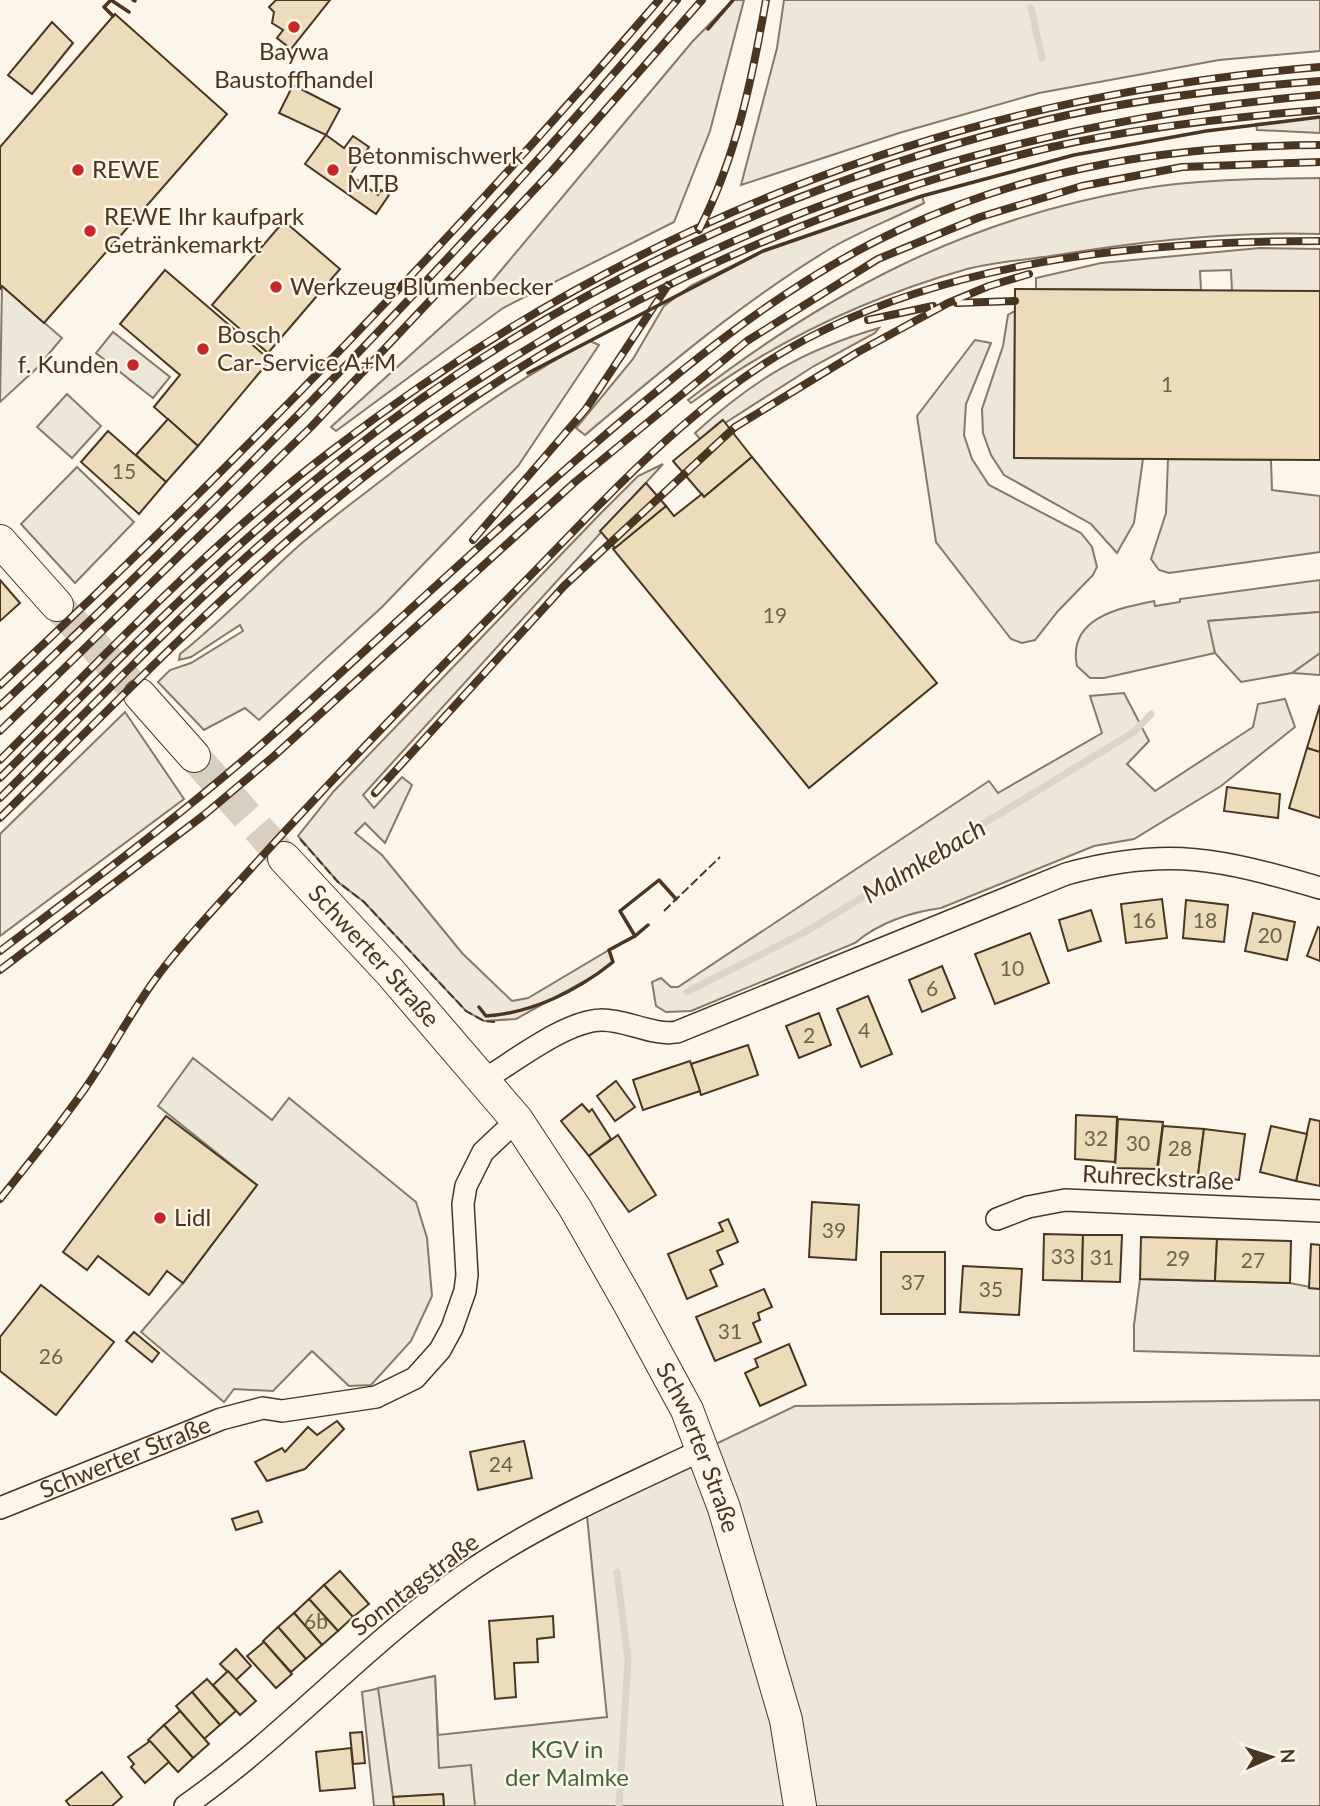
<svg xmlns="http://www.w3.org/2000/svg" width="1320" height="1806" font-family="Lato,sans-serif">
<style>
.green{fill:#ede6d9;stroke:#887966;stroke-width:2}
.parking{fill:#ede7d9;stroke:#887966;stroke-width:2}
.lines{fill:none;stroke-linecap:round;stroke-linejoin:round}
.stream{stroke:#dcd4c6;stroke-width:7}
.building{fill:#ecdcbc;stroke:#4a3520;stroke-width:2}
.secondary-tunnel{stroke:#d8cfc1;stroke-width:32;stroke-dasharray:32 16;stroke-linecap:butt}
.minor-casing{stroke:#4a3520;stroke-width:24}
.secondary-casing{stroke:#4a3520;stroke-width:34}
.minor{stroke:#fbf6e9;stroke-width:21}
.secondary{stroke:#fbf6e9;stroke-width:32}
.rail-casing{stroke:#4a3520;stroke-width:8}
.rail{stroke:#fbf6e9;stroke-width:5;stroke-dasharray:16;stroke-linecap:butt}
.fence{stroke:#4a3520;stroke-width:2;stroke-dasharray:9 3.5;stroke-linecap:butt}
.wall{stroke:#4a3520;stroke-width:3.5}
.poi-dot{fill:#c62828;stroke:#fbf6e9;stroke-width:2.5}
.labels{text-anchor:middle;stroke-width:5;stroke-linejoin:round;paint-order:stroke}
.number-label{font-size:21px;fill:#725f47}
.poi-label{font-size:24px;fill:#4a3520;stroke:#fbf6e9;text-anchor:start}
.street-label{font-size:24px;fill:#4a3520;stroke:#fbf6e9}
.park-label{font-size:24px;fill:#436837;stroke:#fbf6e9}
.water-label{font-size:26px;font-style:italic;fill:#4a3520;stroke:#fbf6e9}
</style>
<rect width="100%" height="100%" fill="#fbf6e9"/>
<g class="green">
<polygon points="733,0 744,0 710,131 674,222 503,308 336,431 331,427 493,280 692,42"/>
<polygon points="784,0 1320,0 1320,51 1219,60 1039,93 899,133 741,185 777,48"/>
<polygon points="1320,117 1320,133 1257,130 1256,124"/>
<path d="M1320 178V234C1229 231 1140 241 1051 256 1023 260 993 262 967 269 869 297 773 342 691 403L688 400C828 292 965 219 1140 189 1199 179 1260 179 1320 178Z"/>
<path d="M922 196 924 203C893 219 858 232 828 250 741 303 662 370 585 435L576 428 633 359 664 306 692 285 763 251Z"/>
<polygon points="1260,248 1320,249 1320,291 1232,291 1231,270 1200,271 1201,290 1036,289 1036,278 1101,263"/>
<polygon points="1015,311 1014,458 1143,459 1134,523 1117,553 1091,524 1004,475 991,455 983,433 982,409 1003,346 1008,315"/>
<path d="M879 328 875 333 814 366 725 423 722 420 700 439 695 433C753 380 803 350 879 328Z"/>
<polygon points="975,340 991,343 966,404 964,435 972,459 989,485 1081,533 1092,547 1097,567 1093,575 1058,611 1035,640 1022,643 1011,639 936,542 917,416"/>
<path d="M590 341 599 345 518 466 382 607 259 720 245 708 204 730 158 682 170 670 191 663 243 631 240 625 191 657 179 660 180 654C220 622 256 585 294 550 322 525 352 503 382 480 448 429 515 380 590 341Z"/>
<polygon points="1168,459 1271,460 1272,490 1320,496 1320,552 1169,573 1159,570 1151,559 1166,513"/>
<polygon points="663,464 363,795 374,808 402,777 412,785 385,843 365,823 355,833 382,855 462,953 512,1001 528,998 609,950 613,962 601,972 516,1019 484,1021 466,1011 364,902 338,882 298,836 334,791 599,515 638,476"/>
<path d="M1320 580V612L1209 621 1215 653 1104 678H1090L1077 666C1067 618 1119 608 1154 601L1155 606 1180 602V599Z"/>
<polygon points="1320,654 1320,675 1292,673 1317,655"/>
<path d="M1124 693 1149 741 1127 764 1155 791 1253 727 1258 704 1285 699 1295 727 1221 786 1134 839 1094 846 941 908C911 912 878 923 855 943L691 1011 666 1012 656 1006 652 982 661 978 671 987H678L989 781 998 793 1102 733 1090 696Z"/>
<polygon points="125,712 184,799 0,936 0,834"/>
<polygon points="1320,1400 1320,1806 374,1806 362,1692 435,1676 438,1735 607,1717 586,1506 795,1406"/>
</g>
<g class="parking">
<polygon points="2,286 62,338 37,368 0,402"/>
<polygon points="113,332 170,377 153,398 96,353"/>
<polygon points="67,394 101,426 72,458 37,427"/>
<polygon points="77,467 134,522 75,583 21,524"/>
<polygon points="1320,612 1320,653 1292,673 1241,682 1215,653 1208,621"/>
<polygon points="193,1058 272,1120 289,1098 416,1202 427,1238 432,1296 411,1341 371,1385 349,1386 312,1351 273,1391 234,1389 224,1402 141,1332 183,1283 257,1185 158,1106"/>
<polygon points="1140,1279 1290,1283 1320,1289 1320,1356 1134,1351 1134,1325"/>
<polygon points="435,1676 439,1768 471,1765 475,1806 444,1806 443,1794 393,1797 378,1688"/>
</g>
<g class="lines">
<g class="stream">
<polyline points="1031,8 1042,58"/>
<polyline points="687,992 807,931 1134,732 1151,714"/>
<polyline points="617,1572 628,1659 619,1806"/>
</g>
</g>
<g class="building">
<polygon points="276,0 330,0 291,49 277,38 283,30 272,23 274,12 269,7"/>
<polygon points="115,14 227,114 44,323 2,286 0,289 0,147"/>
<polygon points="52,22 73,43 32,94 8,75"/>
<polygon points="293,85 340,109 326,135 279,113"/>
<polygon points="326,135 344,148 353,136 369,147 350,175 378,195 381,190 389,195 376,214 305,164"/>
<polygon points="284,221 340,269 268,353 212,305"/>
<polygon points="165,270 270,360 198,446 154,407 180,375 120,324"/>
<polygon points="1015,289 1320,291 1320,460 1014,458"/>
<polygon points="168,419 198,446 166,482 136,455"/>
<polygon points="723,420 752,457 704,497 673,461"/>
<polygon points="108,431 166,482 139,514 81,462"/>
<polygon points="752,457 937,683 809,788 613,549 666,506 674,516 702,494 704,497"/>
<polygon points="646,483 666,506 615,548 600,531"/>
<polygon points="0,580 20,603 0,621"/>
<polygon points="1320,705 1320,752 1307,748"/>
<polygon points="1307,748 1320,752 1320,818 1289,808"/>
<polygon points="1227,787 1280,794 1278,818 1224,811"/>
<polygon points="1162,899 1167,938 1126,943 1121,904"/>
<polygon points="1186,900 1228,905 1224,942 1183,938"/>
<polygon points="1091,910 1101,941 1068,951 1059,920"/>
<polygon points="1253,913 1295,922 1287,960 1245,951"/>
<polygon points="1318,927 1320,928 1320,961 1307,956"/>
<polygon points="1030,933 1049,983 995,1004 975,954"/>
<polygon points="942,966 955,998 922,1012 909,980"/>
<polygon points="868,996 892,1054 861,1067 837,1009"/>
<polygon points="819,1013 831,1045 799,1058 786,1026"/>
<polygon points="748,1045 758,1075 701,1095 691,1064"/>
<polygon points="690,1061 700,1091 643,1110 633,1080"/>
<polygon points="616,1081 635,1107 615,1121 597,1096"/>
<polygon points="582,1104 589,1112 592,1109 611,1139 589,1156 561,1121"/>
<polygon points="1076,1115 1117,1117 1115,1162 1075,1159"/>
<polygon points="166,1116 257,1185 183,1283 167,1271 149,1295 98,1256 87,1270 63,1252"/>
<polygon points="1118,1119 1163,1122 1157,1169 1115,1168"/>
<polygon points="1310,1119 1320,1121 1320,1186 1296,1181"/>
<polygon points="1163,1126 1204,1129 1198,1175 1157,1175"/>
<polygon points="1271,1126 1307,1134 1296,1181 1260,1172"/>
<polygon points="1204,1129 1245,1134 1239,1180 1198,1175"/>
<polygon points="618,1135 656,1195 629,1212 589,1156"/>
<polygon points="812,1202 859,1205 856,1260 809,1257"/>
<polygon points="728,1219 738,1242 717,1251 723,1264 710,1270 717,1286 687,1299 668,1254 723,1231 719,1223"/>
<polygon points="1044,1234 1083,1235 1082,1281 1043,1280"/>
<polygon points="1083,1235 1122,1235 1120,1282 1082,1281"/>
<polygon points="1141,1237 1217,1239 1215,1281 1140,1279"/>
<polygon points="1217,1239 1291,1241 1290,1283 1215,1281"/>
<polygon points="1311,1244 1320,1245 1320,1289 1309,1288"/>
<rect x="881" y="1252" width="64" height="62"/>
<polygon points="963,1266 1022,1269 1019,1315 960,1312"/>
<polygon points="41,1285 114,1342 56,1415 0,1371 0,1337"/>
<polygon points="764,1289 772,1307 758,1313 760,1320 753,1323 761,1342 715,1361 696,1317"/>
<polygon points="134,1332 159,1353 152,1362 126,1341"/>
<polygon points="789,1344 806,1385 760,1406 745,1373 758,1367 755,1359"/>
<polygon points="337,1421 344,1429 305,1469 267,1481 255,1462 282,1448 285,1452 308,1427 317,1435"/>
<polygon points="524,1441 532,1478 478,1490 470,1452"/>
<polygon points="258,1511 262,1522 236,1530 232,1519"/>
<polygon points="340,1571 369,1604 353,1617 324,1585"/>
<polygon points="324,1585 353,1617 338,1631 309,1599"/>
<polygon points="309,1599 338,1631 322,1645 294,1613"/>
<polygon points="294,1613 322,1645 306,1659 278,1627"/>
<polygon points="553,1616 554,1637 537,1639 538,1662 514,1663 516,1697 495,1699 489,1621"/>
<polygon points="278,1627 306,1659 291,1672 263,1641"/>
<polygon points="264,1642 292,1674 276,1688 247,1656"/>
<polygon points="236,1649 251,1666 236,1680 220,1664"/>
<polygon points="228,1671 256,1701 240,1715 213,1685"/>
<polygon points="207,1679 236,1711 220,1725 192,1692"/>
<polygon points="192,1692 220,1725 204,1739 176,1706"/>
<polygon points="180,1711 209,1744 193,1758 164,1725"/>
<polygon points="164,1725 193,1758 178,1772 148,1740"/>
<polygon points="362,1732 365,1763 353,1764 350,1733"/>
<polygon points="150,1741 169,1762 145,1783 131,1767 134,1764 128,1757"/>
<polygon points="351,1748 355,1788 320,1791 316,1752"/>
<polygon points="102,1772 122,1797 112,1806 70,1806 66,1801"/>
<polygon points="443,1794 444,1806 394,1806 393,1797"/>
</g>
<g class="lines">
<g class="secondary-tunnel">
<polyline points="57,605 140,695"/>
<polyline points="194,756 284,858"/>
</g>
<g class="minor-casing">
<g id="minor">
<path d="M485 1079C515 1061 567 1020 602 1020 628 1020 652 1036 677 1032L1066 874C1168 846 1221 859 1320 888"/>
<polyline points="997,1219 1028,1207 1065,1200 1320,1211"/>
<path id="s1" d="M0 1508 221 1419 263 1408 282 1411 376 1397 415 1378 440 1350 452 1328 465 1291 467 1275 463 1204 466 1186 483 1152 517 1120"/>
<path d="M185 1806C287 1735 370 1639 473 1569 544 1521 626 1486 704 1449"/>
</g>
</g>
<g class="secondary-casing">
<g id="secondary">
<polyline points="0,541 57,605"/>
<polyline points="140,695 194,756"/>
<path id="s2" d="M284 858 390 972 517 1120 575 1208 629 1303 687 1410 724 1508 786 1720 800 1806"/>
</g>
</g>
<use href="#minor" class="minor"/>
<use href="#secondary" class="secondary"/>
<g class="rail-casing">
<g id="rail">
<path d="M699 230C736 158 752 79 766 0"/>
<polyline points="957,303 1015,301"/>
<polyline points="868,320 933,306"/>
<polyline points="473,540 586,409 668,285"/>
<path d="M0 685C232 468 452 241 659 0"/>
<path d="M0 706C238 483 466 249 677 0"/>
<polyline points="0,731 311,427 551,172 702,0"/>
<path d="M0 760C106 654 211 542 331 451 626 225 949 97 1320 67"/>
<path d="M0 778C109 669 216 559 337 462 542 297 790 182 1046 120 1135 99 1229 88 1320 81"/>
<polyline points="375,793 564,586 735,427 858,352 948,303 989,286 1029,274"/>
<path d="M0 798C113 686 222 568 349 471 639 248 956 126 1320 95"/>
<path d="M0 818C115 703 228 586 355 484 557 322 800 207 1052 147 1140 127 1231 117 1320 110"/>
<path d="M0 951C102 874 204 798 299 711 393 625 487 538 583 454 681 369 782 284 901 229 1037 166 1172 146 1320 145"/>
<polyline points="0,970 204,815 274,756 575,482 747,341 878,259 980,217 1082,186 1182,167 1320,162"/>
<path d="M0 1199C29 1163 58 1127 84 1090 111 1052 131 1011 159 974 188 935 223 900 255 864 344 766 436 672 529 577 619 485 706 387 824 330 974 257 1155 241 1320 241"/>
</g>
</g>
<use href="#rail" class="rail"/>
<g class="fence">
<polyline points="300,839 338,882 364,902 466,1011 484,1021 495,1022"/>
<polyline points="664,911 720,857"/>
</g>
<g class="wall">
<polyline points="111,0 104,7 113,16"/>
<polyline points="111,0 129,12"/>
<polyline points="133,0 135,1"/>
<polyline points="708,29 733,0"/>
<polyline points="528,373 763,251 922,196 1074,155 1206,131 1320,117"/>
<polyline points="635,936 620,911 659,880 676,899"/>
<path d="M479 1007 486 1016C532 1013 577 991 613 962L609 950 635 936 648 925"/>
</g>
</g>
<g class="poi-dot">
<circle cx="294" cy="27" r="7"/>
<circle cx="78" cy="170" r="7"/>
<circle cx="333" cy="170" r="7"/>
<circle cx="90" cy="231" r="7"/>
<circle cx="276" cy="287" r="7"/>
<circle cx="203" cy="349" r="7"/>
<circle cx="133" cy="365" r="7"/>
<circle cx="160" cy="1218" r="7"/>
</g>
<g class="labels">
<g class="number-label">
<text x="1167" y="392">1</text>
<text x="124" y="479">15</text>
<text x="775" y="623">19</text>
<text x="1144" y="928">16</text>
<text x="1205" y="928">18</text>
<text x="1270" y="943">20</text>
<text x="1012" y="976">10</text>
<text x="932" y="996">6</text>
<text x="864" y="1038">4</text>
<text x="809" y="1043">2</text>
<text x="1096" y="1146">32</text>
<text x="1138" y="1151">30</text>
<text x="1180" y="1156">28</text>
<text x="834" y="1238">39</text>
<text x="1063" y="1264">33</text>
<text x="1102" y="1265">31</text>
<text x="1178" y="1266">29</text>
<text x="1253" y="1268">27</text>
<text x="913" y="1290">37</text>
<text x="991" y="1297">35</text>
<text x="730" y="1339">31</text>
<text x="51" y="1364">26</text>
<text x="501" y="1472">24</text>
<text x="316" y="1629">6b</text>
</g>
<g class="poi-label">
<text x="294" y="60" text-anchor="middle">Baywa<tspan x="294" dy="28">Baustoffhandel</tspan></text>
<text x="347" y="164">Betonmischwerk<tspan x="347" dy="28">MTB</tspan></text>
<text x="92" y="178">REWE</text>
<text x="104" y="225">REWE Ihr kaufpark<tspan x="104" dy="28">Getränkemarkt</tspan></text>
<text x="290" y="295">Werkzeug Blumenbecker</text>
<text x="217" y="343">Bosch<tspan x="217" dy="28">Car-Service A+M</tspan></text>
<text x="119" y="373" text-anchor="end">f. Kunden</text>
<text x="174" y="1226">Lidl</text>
</g>
<g class="street-label">
<text dy="8" stroke="none"><textPath href="#s2" startOffset="133">Schwerter Straße</textPath></text>
<text transform="translate(1158 1178) rotate(3)" y="8">Ruhreckstraße</text>
<text dy="8" stroke="none"><textPath href="#s2" startOffset="726">Schwerter Straße</textPath></text>
<text dy="8" stroke="none"><textPath href="#s1" startOffset="135">Schwerter Straße</textPath></text>
<text transform="translate(415 1585) rotate(-37)" y="8">Sonntagstraße</text>
</g>
<g class="park-label">
<text x="567" y="1758">KGV in<tspan x="567" dy="28">der Malmke</tspan></text>
</g>
<g class="water-label">
<text transform="translate(924 861) rotate(-31)" y="9">Malmkebach</text>
</g>
</g>
<g transform="translate(1271 1757) rotate(87)" stroke="#fbf6e9" stroke-width="5" paint-order="stroke">
<path d="M0-5L12 26L0 18L-12 26Z" fill="#4a3520"/>
<text y="-10" font-size="19" font-weight="bold" text-anchor="middle" fill="#4a3520">N</text>
</g>
</svg>
